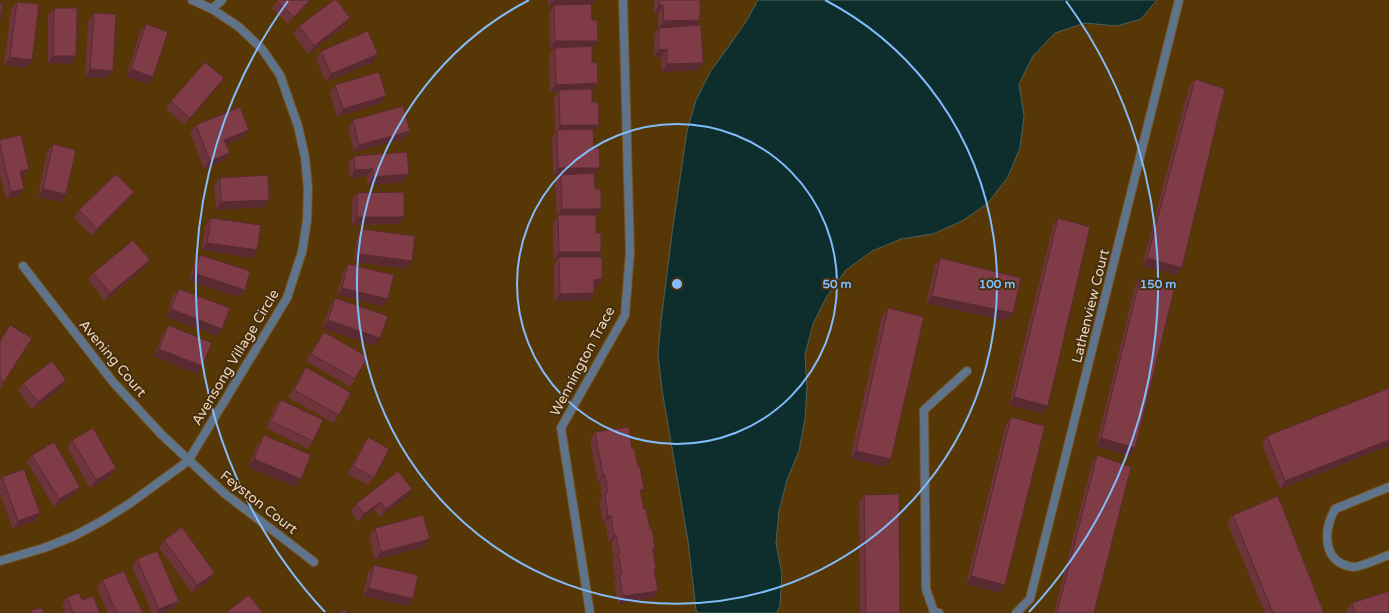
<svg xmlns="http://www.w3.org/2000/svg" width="1389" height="613" font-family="'Varela Round',sans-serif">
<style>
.water{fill:#0d2e2d;stroke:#506057}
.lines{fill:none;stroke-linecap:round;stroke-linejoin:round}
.street-casing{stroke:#725325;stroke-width:10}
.street{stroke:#5f738a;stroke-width:8}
.wall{fill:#6d343c}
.shaded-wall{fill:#592a31}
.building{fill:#7f3c46;stroke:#592a31}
.ring{fill:none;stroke:#83bcfb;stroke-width:2}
.labels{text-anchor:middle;stroke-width:4;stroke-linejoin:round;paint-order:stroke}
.street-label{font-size:14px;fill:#edd5b8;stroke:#462f10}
.centre{fill:#83bcfb;stroke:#462f10;stroke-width:2}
.ring-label{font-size:12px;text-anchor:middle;font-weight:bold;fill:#83bcfb;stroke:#462f10;stroke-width:4;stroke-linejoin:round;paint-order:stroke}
</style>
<rect width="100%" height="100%" fill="#573705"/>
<polygon class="water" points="758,0 1157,0 1141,19 1117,26 1085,23 1055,33 1033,56 1019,84 1024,116 1020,148 1008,177 988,203 962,221 933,234 901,239 872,251 846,270 827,296 813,324 805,355 807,387 805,419 799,451 787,480 779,511 776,543 782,574 780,606 777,613 698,613 696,610 688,541 662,390 658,354 661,321 673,226 687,131 696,100 710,72 729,46 747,20"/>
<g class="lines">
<g class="street-casing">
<g id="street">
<polyline points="212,9 222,0"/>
<polyline points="23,266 113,382 161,434 224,493 314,562"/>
<path d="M1389 487 1335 509C1323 531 1322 564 1354 567 1360 567 1381 558 1389 555"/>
<polyline points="0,561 44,548 74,536 102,521 129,504 188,461 287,298 302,252 307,221 308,189 305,157 298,126 280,75 262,49 239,27 212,9 192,0"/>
<polyline points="590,613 561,428 625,315 630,252 623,0"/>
<polyline points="939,613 934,612 926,589 924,410 967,371"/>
<polyline points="1016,613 1030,599 1179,0"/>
</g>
</g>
<use href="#street" class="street"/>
</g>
<g class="wall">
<polygon points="278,0 312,0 288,24 272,8"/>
<polygon points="548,0 595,0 591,6 592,20 598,41 592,48 592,63 598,83 592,91 596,233 601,252 598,257 597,287 594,287 594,293 589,301 554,301 554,265 557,260 554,260 553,223 557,217 555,182 560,176 553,176 552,138 555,133 554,98 558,92 550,92 549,55 554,49 550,49 549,13 553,6 548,6"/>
<polygon points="654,0 700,0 697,25 703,63 697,70 662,72 661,57 654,57 654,35 658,29 658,13 654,13"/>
<polygon points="17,2 26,68 4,65 11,9"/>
<polygon points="54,8 76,56 71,64 48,63 48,15"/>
<polygon points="94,13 113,71 107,78 85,77 88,21"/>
<polygon points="146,24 148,84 126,77 140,32"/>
<polygon points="299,26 345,26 308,54 293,34"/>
<polygon points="321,51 378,54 373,62 326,82 316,59"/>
<polygon points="224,78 219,86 185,125 166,109 171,101"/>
<polygon points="1195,79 1177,275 1142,266 1189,87"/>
<polygon points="335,85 381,103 337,117 330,93"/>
<polygon points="353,120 410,131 404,139 354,152 348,128"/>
<polygon points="196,125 244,137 226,144 230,153 224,160 204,169 190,133"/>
<polygon points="0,140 24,176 21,177 19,196 6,199 0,175"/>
<polygon points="53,144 66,194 61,202 38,197 47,152"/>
<polygon points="354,156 409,174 403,182 368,185 367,176 350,178 348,163"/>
<polygon points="220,178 264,207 216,210 214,186"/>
<polygon points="357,193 404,217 399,224 352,225 352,200"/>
<polygon points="128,200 92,236 74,218 79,210"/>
<polygon points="211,218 257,250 252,258 202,250 205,226"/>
<polygon points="1058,218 1043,414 1009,405 1053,226"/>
<polygon points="362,229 407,269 354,262 357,237"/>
<polygon points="200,255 245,290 239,297 189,281 195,262"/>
<polygon points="940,258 1013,313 1007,321 926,303 935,265"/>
<polygon points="348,264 383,306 337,295 343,272"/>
<polygon points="144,268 105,301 88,280 93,273"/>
<polygon points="1140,278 1135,448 1130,456 1096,446 1135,286"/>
<polygon points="179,289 222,329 217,336 166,317 173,296"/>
<polygon points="335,298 375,346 322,328 330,306"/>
<polygon points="888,308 885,467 850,458 882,316"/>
<polygon points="10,325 4,382 0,389 0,340"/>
<polygon points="168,325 202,366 196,374 154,356 163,333"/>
<polygon points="324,332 355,379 350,387 306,361 319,339"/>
<polygon points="306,367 339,415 333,423 288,397 301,375"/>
<polygon points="66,380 61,388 32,410 18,390 23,383"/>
<polygon points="1389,388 1389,446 1280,489 1262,444 1267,436"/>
<polygon points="281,400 313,441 308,449 266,428 275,407"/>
<polygon points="1011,417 1005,585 1000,593 966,584 1006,425"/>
<polygon points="595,432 632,449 644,489 641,494 653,552 656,569 654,571 652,598 618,604 614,582 616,579 612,562 614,560 611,543 609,543 605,523 603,523 599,502 602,498 600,482 598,483 590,440"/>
<polygon points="264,435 301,479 295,487 248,467 259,442"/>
<polygon points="368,437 374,478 368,485 347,474 363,445"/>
<polygon points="72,440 111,476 90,488 67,448"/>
<polygon points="32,455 80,487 75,494 54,507 27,462"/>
<polygon points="1097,455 1094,613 1054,613 1092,463"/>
<polygon points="2,477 40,513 35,521 13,529 0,494 0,480"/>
<polygon points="864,495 900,613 860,613 859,503"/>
<polygon points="407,497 380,517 374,509 358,522 351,511 356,504"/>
<polygon points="1233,515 1324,613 1265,613 1227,522"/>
<polygon points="375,528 430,539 424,547 375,560 369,536"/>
<polygon points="164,540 209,580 192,593 159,548"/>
<polygon points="137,559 179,601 174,608 163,613 152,613 132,567"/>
<polygon points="374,565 408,606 363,596 368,573"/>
<polygon points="102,580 143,613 108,613 97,588"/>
<polygon points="67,597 82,600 100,613 65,613 62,605"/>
<polygon points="1352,603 1389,613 1347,613 1346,611"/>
</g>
<g class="shaded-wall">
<polygon points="310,0 312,0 288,24 294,17"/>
<polygon points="553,0 595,0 591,6 548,6"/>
<polygon points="659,5 663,5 658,13 654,13"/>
<polygon points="350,18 345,26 308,54 314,46"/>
<polygon points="700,20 695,28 658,29 664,21"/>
<polygon points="555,41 598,41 593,48 555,49 555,48 554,49 550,49"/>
<polygon points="667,49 661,57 654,57 659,50"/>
<polygon points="378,54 373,62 326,82 331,74"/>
<polygon points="53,56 76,56 71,64 48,63"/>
<polygon points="10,57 32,60 26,68 4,65"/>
<polygon points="703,63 697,70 662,72 667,64"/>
<polygon points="90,69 113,71 107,78 85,77"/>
<polygon points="131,69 153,77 148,84 126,77"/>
<polygon points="224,78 219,86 185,125 190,118"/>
<polygon points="598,83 593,91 559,92 559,90 558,92 550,92 556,85"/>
<polygon points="386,96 381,103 337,117 343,109"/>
<polygon points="560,125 599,125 593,132 557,130"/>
<polygon points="249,130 244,137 219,147 224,140"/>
<polygon points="410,131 404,139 354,152 359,145"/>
<polygon points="230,153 224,160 204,169 210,161"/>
<polygon points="558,168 600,168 594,176 561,175 560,176 553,176"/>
<polygon points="29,169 24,176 15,178 20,171"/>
<polygon points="373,169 367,176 350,178 355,170"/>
<polygon points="409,174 403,182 368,185 373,177"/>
<polygon points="24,189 19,196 6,199 11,192"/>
<polygon points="43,189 66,194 61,202 38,197"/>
<polygon points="134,192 128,200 92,236 97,229"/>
<polygon points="269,200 264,207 216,210 221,202"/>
<polygon points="562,209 601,209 596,217 558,215 557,217"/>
<polygon points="357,217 404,217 399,224 352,225"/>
<polygon points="207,243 257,250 252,258 202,250"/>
<polygon points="559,252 601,252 596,260 559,257 557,260 554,260"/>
<polygon points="359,254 412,261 407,269 354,262"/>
<polygon points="1147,258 1182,268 1177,275 1142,266"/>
<polygon points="150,260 144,268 105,301 110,293"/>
<polygon points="194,273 245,290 239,297 189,281"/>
<polygon points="602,279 597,287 588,287 594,280"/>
<polygon points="342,288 388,299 383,306 337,295"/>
<polygon points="594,293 589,301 554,301 560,294"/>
<polygon points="932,296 1013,313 1007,321 926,303"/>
<polygon points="171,309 222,329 217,336 166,317"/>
<polygon points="328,320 380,338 375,346 322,328"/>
<polygon points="159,349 202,366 196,374 154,356"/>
<polygon points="66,380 61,388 32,410 38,402"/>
<polygon points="1014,397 1048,406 1043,414 1009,405"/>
<polygon points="1101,438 1135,448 1130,456 1096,446"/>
<polygon points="1389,440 1389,446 1280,489 1285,481"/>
<polygon points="856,451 891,459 885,467 850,458"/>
<polygon points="254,459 301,479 295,487 248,467"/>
<polygon points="116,468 111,476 90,488 96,480"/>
<polygon points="605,474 600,482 598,483 603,475"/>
<polygon points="80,487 75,494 54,507 59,499"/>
<polygon points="412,489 407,497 380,517 386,509"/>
<polygon points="644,489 638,497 640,490"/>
<polygon points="380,502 374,509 358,522 364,514"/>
<polygon points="40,513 35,521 13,529 18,521"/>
<polygon points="608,516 611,516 605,523 603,523"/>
<polygon points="614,535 616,535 611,543 609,543"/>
<polygon points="430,539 424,547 375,560 381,552"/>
<polygon points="215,573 209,580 192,593 197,585"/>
<polygon points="971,576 1005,585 1000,593 966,584"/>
<polygon points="369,588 413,599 408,606 363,596"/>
<polygon points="658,591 652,598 618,604 623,596"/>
<polygon points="179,601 174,608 163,613 157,613 159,609"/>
</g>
<g class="building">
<polygon points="278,0 310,0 294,17 277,1"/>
<polygon points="334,0 337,0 350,18 314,46 299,26"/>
<polygon points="659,0 700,0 700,20 664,21 663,5 659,5"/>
<polygon points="17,2 39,4 32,60 10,57"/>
<polygon points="0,3 3,4 0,20"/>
<polygon points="591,4 592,20 597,20 598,41 555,41 554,5"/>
<polygon points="54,8 77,8 76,56 53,56"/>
<polygon points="94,13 116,14 113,71 90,69"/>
<polygon points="146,24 168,32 153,77 131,69"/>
<polygon points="701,25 703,63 667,64 667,49 659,50 659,28"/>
<polygon points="368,31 378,54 331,74 321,51"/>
<polygon points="592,46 592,63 597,62 598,83 556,85 555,48"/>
<polygon points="205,62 224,78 190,118 171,101"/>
<polygon points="379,72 386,96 343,109 335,85"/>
<polygon points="1195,79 1225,89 1182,268 1147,258"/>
<polygon points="592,89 592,102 598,102 599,125 560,125 559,90"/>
<polygon points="403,106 410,131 359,145 353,120"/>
<polygon points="240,107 249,130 224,140 230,153 210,161 196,125"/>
<polygon points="593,129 594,149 599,148 600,168 558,168 557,130"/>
<polygon points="21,135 29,169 20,171 24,189 11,192 0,144 0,140"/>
<polygon points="53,144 76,150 66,194 43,189"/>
<polygon points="407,152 409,174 373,177 373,169 355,170 354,156"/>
<polygon points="594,173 595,189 601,189 601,209 562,209 561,175"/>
<polygon points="116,174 134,192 97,229 79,210"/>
<polygon points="268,175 269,200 221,202 220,178"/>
<polygon points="404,192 404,217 357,217 357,193"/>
<polygon points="558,215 596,215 596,233 601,233 601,252 559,252"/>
<polygon points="211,218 261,225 257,250 207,243"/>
<polygon points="1058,218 1090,227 1048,406 1014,397"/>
<polygon points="362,229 415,236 412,261 359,254"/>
<polygon points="133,240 150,260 110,293 93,273"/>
<polygon points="200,255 250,271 245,290 194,273"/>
<polygon points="559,257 602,257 602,279 594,280 594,293 560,294"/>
<polygon points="940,258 1021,278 1013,313 932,296"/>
<polygon points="348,264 394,275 388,299 342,288"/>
<polygon points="1140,278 1175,287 1135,448 1101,438"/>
<polygon points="179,289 230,308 222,329 171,309"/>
<polygon points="335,298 388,316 380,338 328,320"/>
<polygon points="888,308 924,317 891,459 856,451"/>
<polygon points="10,325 32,338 4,382 0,380 0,341"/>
<polygon points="168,325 212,343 202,366 159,349"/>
<polygon points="324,332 368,357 355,379 311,354"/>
<polygon points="52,361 66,380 38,402 23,383"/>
<polygon points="306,367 351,393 339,415 294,390"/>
<polygon points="1389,388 1389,440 1285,481 1267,436"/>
<polygon points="281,400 323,420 313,441 271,421"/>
<polygon points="1011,417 1045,426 1005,585 971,576"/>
<polygon points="629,427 632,449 634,448 638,467 640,467 644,489 640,490 644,509 646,509 650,529 652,528 655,549 653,549 656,569 654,569 658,591 623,596 619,574 622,574 618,554 620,554 616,535 614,535 611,516 608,516 605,494 608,493 605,474 603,475 595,432"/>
<polygon points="93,428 116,468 96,480 72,440"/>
<polygon points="264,435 311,455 301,479 254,459"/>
<polygon points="368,437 389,449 374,478 353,466"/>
<polygon points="54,442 80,487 59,499 32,455"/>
<polygon points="1097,455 1131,467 1094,613 1057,613"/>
<polygon points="24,469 40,513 18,521 2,477"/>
<polygon points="398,471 412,489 386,509 380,502 364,514 356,504"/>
<polygon points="899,494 900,613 866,613 864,495"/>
<polygon points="1278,496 1324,613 1273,613 1233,515"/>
<polygon points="423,515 430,539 381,552 375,528"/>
<polygon points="182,527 215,573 197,585 164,540"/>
<polygon points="157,551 179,601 159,609 137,559"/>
<polygon points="374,565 418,575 413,599 369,588"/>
<polygon points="124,571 143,613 117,613 102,580"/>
<polygon points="1389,591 1389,613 1355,613 1352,603"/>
<polygon points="79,593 82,600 93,596 100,613 73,613 67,597"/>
<polygon points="249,595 263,613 225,613"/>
<polygon points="42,608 44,613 32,613 31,610"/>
<polygon points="346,610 347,613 336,613"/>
</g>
<g class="ring">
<circle cx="677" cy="284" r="160"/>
<path d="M825 0A320 320 0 1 1 529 0"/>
<path d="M325 612A481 481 0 0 1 288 1M1066 1A481 481 0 0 1 1029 612"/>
</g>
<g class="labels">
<g class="street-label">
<text transform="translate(1090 306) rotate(-76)" y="5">Lathenview Court</text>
<text transform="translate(235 357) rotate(-59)" y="5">Avensong Village Circle</text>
<text transform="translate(113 358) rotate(50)" y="5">Avening Court</text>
<text transform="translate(582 361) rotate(-62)" y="5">Wennington Trace</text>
<text transform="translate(259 502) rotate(38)" y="5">Feyston Court</text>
</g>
</g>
<circle cx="677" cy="284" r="6" class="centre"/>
<g class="ring-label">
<text x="837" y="288">50 m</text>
<text x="997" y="288">100 m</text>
<text x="1158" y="288">150 m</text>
</g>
</svg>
